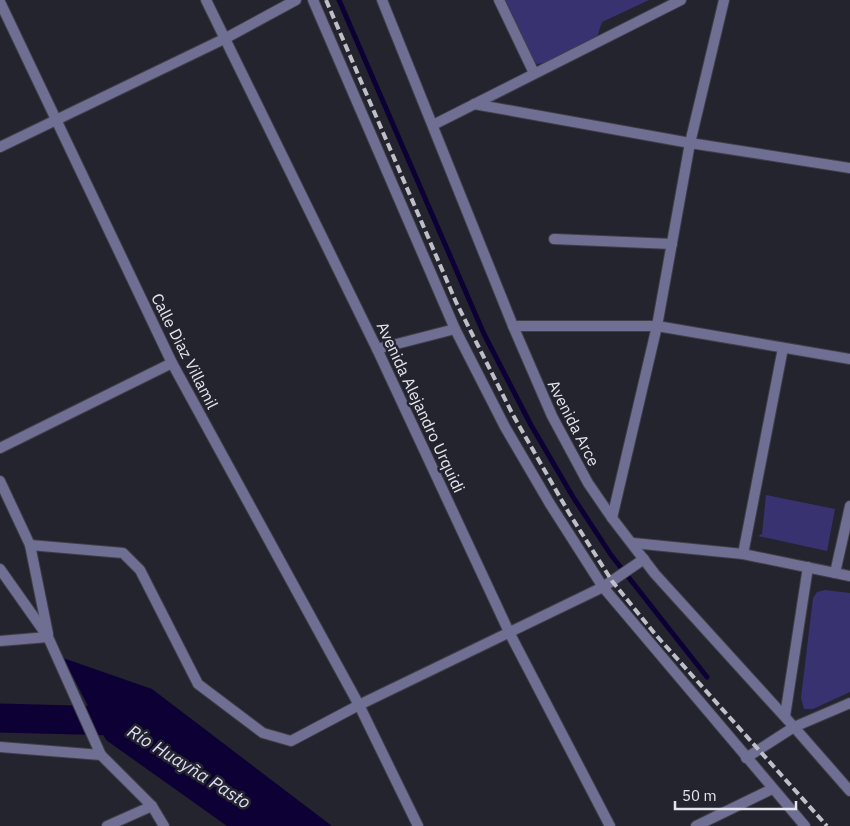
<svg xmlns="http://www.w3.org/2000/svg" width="850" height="826" font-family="'IBM Plex Sans',sans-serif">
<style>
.green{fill:#393271}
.water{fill:#0d0035}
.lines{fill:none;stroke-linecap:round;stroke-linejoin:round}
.stream{stroke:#0d0035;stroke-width:5}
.river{stroke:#0d0035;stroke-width:29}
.minor-casing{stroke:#3f3f49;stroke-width:12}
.minor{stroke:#6f6f94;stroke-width:10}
.rail{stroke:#bebfc7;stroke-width:4;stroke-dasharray:8 4;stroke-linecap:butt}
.labels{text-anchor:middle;stroke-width:5;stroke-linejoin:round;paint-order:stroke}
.street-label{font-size:16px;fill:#e4e5ec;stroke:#24242f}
.water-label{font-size:18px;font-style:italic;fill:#dcdcf3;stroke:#24242f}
</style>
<rect width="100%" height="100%" fill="#24242f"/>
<g class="green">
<polygon points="505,0 649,0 602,22 597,37 544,63 537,64 530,57"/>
<polygon points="766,495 835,509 827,551 758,536 762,534"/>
<polygon points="825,590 850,593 850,692 813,709 804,709 801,698 813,598 817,592"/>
</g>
<polygon class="water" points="63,658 152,689 332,826 227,826 106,740"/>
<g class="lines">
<polyline class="stream" points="339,0 484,334 531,425 573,497 611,555 707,677"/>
<polyline class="river" points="0,718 115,721 132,732"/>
<g class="minor-casing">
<g id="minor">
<polyline points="206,0 377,349 509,632 610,826"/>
<polyline points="313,0 455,329 505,427 550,504 603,587 805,826"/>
<polyline points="382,0 513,326 552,416 588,483 612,518 655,574 794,727 850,791"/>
<polyline points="499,0 534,73"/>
<polyline points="0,2 172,363 359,705 418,826"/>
<polyline points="474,104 690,143 850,168"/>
<polyline points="433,125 681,0"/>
<polyline points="0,147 226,38 296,0"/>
<polyline points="554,239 672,244"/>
<polyline points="513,326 657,326 850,359"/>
<polyline points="377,349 455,329"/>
<polyline points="0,448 172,363"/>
<polyline points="0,481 30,545 48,634"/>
<polyline points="612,518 657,326 690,143 724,0"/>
<polyline points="633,543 743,554 850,576"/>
<polyline points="30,545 123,553 140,570 198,684 263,733 291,741 359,705 603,587 644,559"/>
<polyline points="743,554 783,348"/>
<polyline points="0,569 48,637 101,755 152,806 164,826"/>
<polyline points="835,573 850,506"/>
<polyline points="0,641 48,637"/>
<polyline points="785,716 808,567"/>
<polyline points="0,747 101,755"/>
<polyline points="746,758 794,727 850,703"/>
<polyline points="107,826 152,806"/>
<polyline points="696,826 772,789"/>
</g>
</g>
<use href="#minor" class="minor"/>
<polyline class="rail" points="326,0 456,302 513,415 569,513 612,581 655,634 827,826"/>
</g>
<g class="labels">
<g class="street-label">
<text transform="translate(185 351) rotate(63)" y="6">Calle Diaz Villamil</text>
<text transform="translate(421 407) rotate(65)" y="6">Avenida Alejandro Urquidi</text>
<text transform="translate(574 423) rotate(63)" y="6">Avenida Arce</text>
</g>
<g class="water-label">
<text transform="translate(189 767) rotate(32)" y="6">Río Huayña Pasto</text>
</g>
</g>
<path d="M675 801v8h121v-8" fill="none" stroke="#e4e5ec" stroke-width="2.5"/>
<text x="682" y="801" font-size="15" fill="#e4e5ec" stroke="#24242f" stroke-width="4" paint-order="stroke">50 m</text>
</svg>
